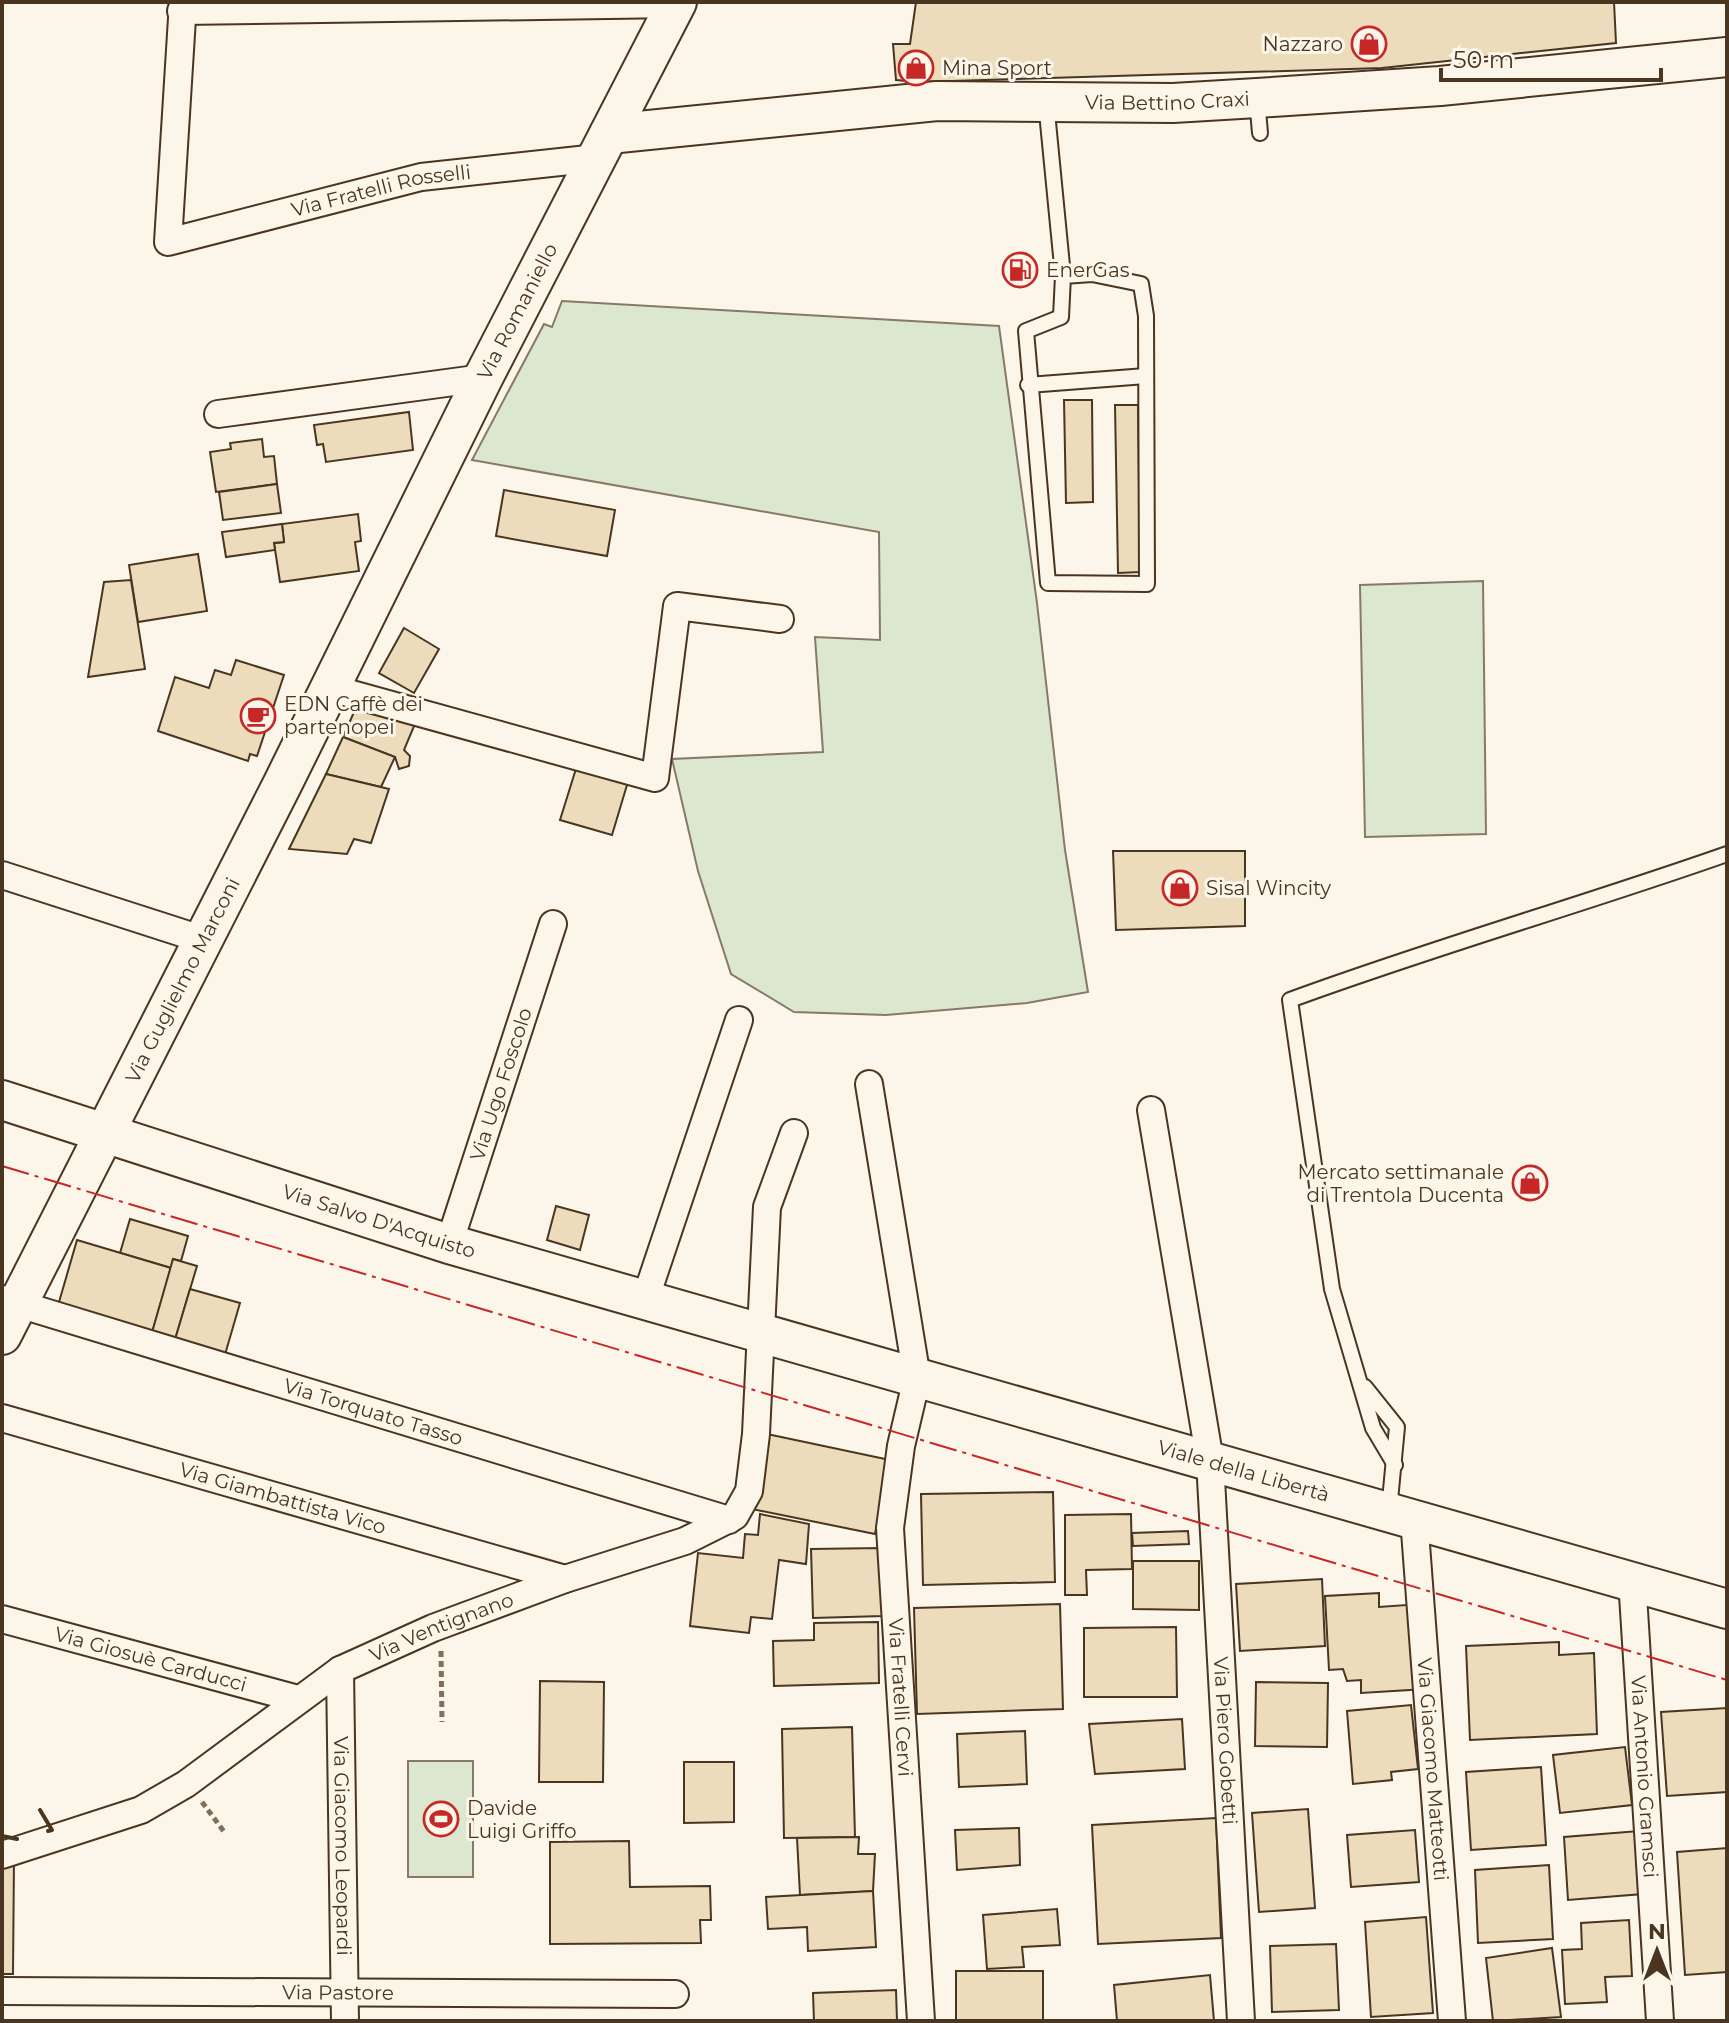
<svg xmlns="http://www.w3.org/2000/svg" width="1729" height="2023" font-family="Montserrat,sans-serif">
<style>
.green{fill:#dce7d0;stroke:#887966;stroke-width:2}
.building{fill:#ecdcbc;stroke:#4a3520;stroke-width:2}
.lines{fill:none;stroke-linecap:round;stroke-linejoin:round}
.lane-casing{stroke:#4a3520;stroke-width:18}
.street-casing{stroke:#4a3520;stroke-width:30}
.secondary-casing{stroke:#4a3520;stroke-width:42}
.path{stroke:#7f6f5c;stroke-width:5;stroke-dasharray:6 4;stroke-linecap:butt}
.lane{stroke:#fbf6e9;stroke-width:14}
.street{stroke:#fbf6e9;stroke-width:26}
.secondary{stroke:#fbf6e9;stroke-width:38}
.wall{stroke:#4a3520;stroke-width:4}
.power{stroke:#c62828;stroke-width:2;stroke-dasharray:28 6 4 6;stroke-linecap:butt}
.labels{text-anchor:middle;stroke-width:6;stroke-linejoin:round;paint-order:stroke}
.poi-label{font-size:20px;fill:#4a3520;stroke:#fbf6e9;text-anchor:start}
.street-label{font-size:20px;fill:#4a3520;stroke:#fbf6e9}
</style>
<rect width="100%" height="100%" fill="#fbf6e9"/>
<g class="green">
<polygon points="562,301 999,326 1037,603 1065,850 1088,992 1027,1003 886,1015 794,1012 731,974 698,871 672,759 823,752 815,637 880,640 879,532 472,460 544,324 552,327"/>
<polygon points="1483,581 1486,834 1365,837 1360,585"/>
<rect x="408" y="1761" width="65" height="116"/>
</g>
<g class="building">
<polygon points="916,2 1614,2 1616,43 1382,68 919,82 896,80 893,44 910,44"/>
<polygon points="1064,400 1092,400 1093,502 1066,503"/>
<polygon points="1115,405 1138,405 1140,572 1118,573"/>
<polygon points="409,412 413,450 326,462 323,444 317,445 314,425"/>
<polygon points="262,439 264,457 274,456 277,484 216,492 210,452 231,449 230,443"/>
<polygon points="277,484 281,513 223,520 219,492"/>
<polygon points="504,490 615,510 607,556 496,536"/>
<polygon points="358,514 361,541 355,542 359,571 280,582 274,543 284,542 282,524"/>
<polygon points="282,524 284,542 274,543 275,550 226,557 222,532"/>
<polygon points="198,554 207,611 138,622 129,565"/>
<polygon points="131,580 145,669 88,677 104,582"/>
<polygon points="404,628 439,649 414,693 379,673"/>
<polygon points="236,660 284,675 257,756 250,754 248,761 158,731 175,677 209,688 215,670 231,675"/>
<polygon points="358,703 417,719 404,750 410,756 409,766 399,769 395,757 343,737"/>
<polygon points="343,737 395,757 381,787 326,774"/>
<polygon points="579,759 630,775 612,835 560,820"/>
<polygon points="326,774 389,789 371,843 354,839 347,854 289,849"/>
<polygon points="1113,851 1245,851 1245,926 1116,930"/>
<polygon points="556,1206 589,1215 580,1250 547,1240"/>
<polygon points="130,1219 188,1236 181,1261 173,1259 171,1268 120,1253"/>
<polygon points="77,1240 171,1268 151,1336 57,1309"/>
<polygon points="173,1259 197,1266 174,1343 151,1336"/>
<polygon points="190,1289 240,1303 224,1358 174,1343"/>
<polygon points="767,1434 890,1460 875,1534 752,1509"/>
<polygon points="1053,1492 1055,1582 923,1585 921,1494"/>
<polygon points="760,1514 809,1524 806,1564 779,1560 772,1619 751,1617 749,1633 690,1626 698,1553 743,1558 745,1534 758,1535"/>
<polygon points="1131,1514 1132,1569 1086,1570 1087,1595 1065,1595 1065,1515"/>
<polygon points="1188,1531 1189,1544 1133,1546 1132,1533"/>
<polygon points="882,1548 883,1616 813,1618 811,1549"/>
<polygon points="1133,1561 1199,1561 1199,1610 1133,1609"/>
<polygon points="1322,1579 1325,1646 1240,1651 1236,1584"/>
<polygon points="1379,1593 1379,1607 1421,1604 1426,1689 1361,1693 1361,1680 1347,1681 1343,1669 1329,1670 1325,1596"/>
<polygon points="1060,1604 1063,1709 917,1714 914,1608"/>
<polygon points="878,1622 879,1683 774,1686 773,1641 814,1640 814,1623"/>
<polygon points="1176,1627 1177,1697 1084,1697 1084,1628"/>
<polygon points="1559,1642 1559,1655 1594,1653 1597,1734 1470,1740 1466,1646"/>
<polygon points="540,1681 604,1682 603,1782 539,1782"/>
<polygon points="1256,1682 1328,1683 1327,1747 1255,1746"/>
<polygon points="1411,1705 1418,1769 1391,1772 1392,1780 1353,1784 1347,1711"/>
<polygon points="1727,1708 1727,1792 1667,1796 1661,1712"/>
<polygon points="1182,1719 1185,1769 1095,1774 1089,1724"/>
<polygon points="852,1727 855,1837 784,1838 782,1729"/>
<polygon points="1025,1731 1027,1784 959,1787 957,1734"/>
<polygon points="1625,1747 1632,1805 1560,1813 1553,1755"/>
<polygon points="684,1762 734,1762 734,1822 684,1823"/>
<polygon points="1541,1767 1546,1845 1471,1850 1466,1772"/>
<polygon points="1308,1809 1315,1908 1259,1912 1252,1813"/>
<polygon points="1216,1818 1221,1938 1098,1944 1092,1825"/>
<polygon points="1019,1828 1020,1865 957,1870 955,1830"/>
<polygon points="1415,1830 1419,1882 1351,1887 1347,1835"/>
<polygon points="1639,1831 1643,1894 1568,1900 1564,1837"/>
<polygon points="859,1837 858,1854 875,1854 873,1891 800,1895 797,1838"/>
<polygon points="629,1841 630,1887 710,1886 711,1920 700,1920 701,1943 550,1944 550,1842"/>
<polygon points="1727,1848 1727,1972 1685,1975 1677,1852"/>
<polygon points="14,1859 13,1974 2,1974 2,1862"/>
<polygon points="1549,1865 1553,1939 1478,1943 1475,1870"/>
<polygon points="873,1891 876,1947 808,1951 807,1927 768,1929 766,1897"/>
<polygon points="1057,1909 1060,1945 1022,1947 1024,1967 987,1969 983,1915"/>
<polygon points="1426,1917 1433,2013 1371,2017 1365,1922"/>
<polygon points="1629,1920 1632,1976 1605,1977 1607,2002 1565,2004 1562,1950 1582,1949 1581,1923"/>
<polygon points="1336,1944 1339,2010 1272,2012 1270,1946"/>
<polygon points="1552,1948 1561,2017 1493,2021 1486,1958"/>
<rect x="956" y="1971" width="87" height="50"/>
<polygon points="1210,1975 1214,2021 1117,2021 1114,1985"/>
<polygon points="896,1990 897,2021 814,2021 813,1993"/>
</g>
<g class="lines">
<g class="lane-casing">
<g id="lane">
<polyline points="1257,99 1260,133"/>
<polyline points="1046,102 1063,276 1061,317 1026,331 1048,583 1147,584 1146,316 1141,284 1092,274 1063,276"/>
<polyline points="1028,385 1146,376"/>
<polyline points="1365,1387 1397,1427 1389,1511"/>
<path d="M1395 1465 1373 1428 1332 1289 1290 1000C1434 947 1582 905 1727 854"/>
</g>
</g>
<g class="street-casing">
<g id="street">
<path id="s1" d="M183 2 168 242 421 177 597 158"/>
<polyline points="181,11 676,4"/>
<polyline points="218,414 483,378"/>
<polyline points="330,688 655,778 677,606 780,619"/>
<polyline points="2,875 204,940"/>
<path id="s2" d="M869 1084 917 1378 901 1446 890 1528 921 2021"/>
<path id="s3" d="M1151 1110 1210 1461 1241 2021"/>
<path id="s4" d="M449 1244 553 924"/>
<path id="s5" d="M2 1299 729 1520"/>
<polyline points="645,1300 739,1020"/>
<path id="s6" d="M2 1418 565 1579"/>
<path id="s7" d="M1414 1518 1452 2021"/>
<path id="s8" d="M1632 1579 1660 2021"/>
<path id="s9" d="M2 1619 298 1699"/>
<path id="s10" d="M340 1670 345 2021"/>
<path id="s11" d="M2 1855 141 1810 186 1784 340 1670 433 1628 565 1579 685 1541 735 1516 749 1491 756 1434 767 1207 794 1133"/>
<path id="s12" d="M2 1991 675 1994"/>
</g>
</g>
<g class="secondary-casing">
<g id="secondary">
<path id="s13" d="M609 134 937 101 1173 103 1257 98 1440 86 1727 57"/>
<path id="s14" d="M2 1100 449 1244 1727 1609"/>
<path id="s15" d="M2 1335 283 783 483 378 677 2"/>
</g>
</g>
<g class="path">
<polyline points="441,1651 442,1722"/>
<polyline points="202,1802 225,1833"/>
</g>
<use href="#lane" class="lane"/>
<use href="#street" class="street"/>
<use href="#secondary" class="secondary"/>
<g class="wall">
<polyline points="40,1810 52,1830 48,1831"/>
<polyline points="2,1836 17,1839"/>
</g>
<polyline class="power" points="2,1166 1727,1680"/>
</g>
<defs>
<g id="shop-ring" transform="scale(1.8)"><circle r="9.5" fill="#fbf6e9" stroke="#c62828" stroke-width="1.5"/><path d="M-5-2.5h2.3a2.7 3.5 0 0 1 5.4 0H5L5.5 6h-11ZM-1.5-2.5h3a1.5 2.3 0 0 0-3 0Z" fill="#c62828"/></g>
<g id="fuel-ring" transform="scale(1.8)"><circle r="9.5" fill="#fbf6e9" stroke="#c62828" stroke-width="1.5"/><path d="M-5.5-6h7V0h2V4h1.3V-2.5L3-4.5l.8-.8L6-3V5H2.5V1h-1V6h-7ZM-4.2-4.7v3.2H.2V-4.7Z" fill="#c62828"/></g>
<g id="cafe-ring" transform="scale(1.8)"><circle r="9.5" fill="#fbf6e9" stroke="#c62828" stroke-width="1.5"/><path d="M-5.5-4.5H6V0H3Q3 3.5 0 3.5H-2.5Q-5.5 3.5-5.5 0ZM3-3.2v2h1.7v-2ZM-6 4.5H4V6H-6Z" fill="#c62828"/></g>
<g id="stadium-ring" transform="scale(1.8)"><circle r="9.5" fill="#fbf6e9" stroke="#c62828" stroke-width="1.5"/><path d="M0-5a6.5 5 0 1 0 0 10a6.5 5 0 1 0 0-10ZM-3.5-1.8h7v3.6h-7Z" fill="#c62828"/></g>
</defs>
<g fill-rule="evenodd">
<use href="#shop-ring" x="1369" y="44"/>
<use href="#shop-ring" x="916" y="68"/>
<use href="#fuel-ring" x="1020" y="270"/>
<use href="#cafe-ring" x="258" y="716"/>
<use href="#shop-ring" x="1180" y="888"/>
<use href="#shop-ring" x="1530" y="1183"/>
<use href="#stadium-ring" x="441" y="1819"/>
</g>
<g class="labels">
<g class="poi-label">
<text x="1343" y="51" text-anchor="end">Nazzaro</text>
<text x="942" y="75">Mina Sport</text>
<text x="1046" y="277">EnerGas</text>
<text x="284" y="711">EDN Caffè dei<tspan x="284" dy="23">partenopei</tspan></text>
<text x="1206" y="895">Sisal Wincity</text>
<text x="1504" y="1179" text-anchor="end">Mercato settimanale<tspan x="1504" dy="23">di Trentola Ducenta</tspan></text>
<text x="467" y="1815">Davide<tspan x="467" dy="23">Luigi Griffo</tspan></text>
</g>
<g class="street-label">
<text dy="7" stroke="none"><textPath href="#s13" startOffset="560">Via Bettino Craxi</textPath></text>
<text dy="7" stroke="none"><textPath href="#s1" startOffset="460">Via Fratelli Rosselli</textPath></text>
<text dy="7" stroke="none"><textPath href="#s15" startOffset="1146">Via Romaniello</textPath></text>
<text dy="7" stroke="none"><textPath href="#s15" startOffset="398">Via Guglielmo Marconi</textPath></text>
<text dy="7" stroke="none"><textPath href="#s4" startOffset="168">Via Ugo Foscolo</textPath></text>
<text dy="7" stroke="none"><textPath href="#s14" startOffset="396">Via Salvo D'Acquisto</textPath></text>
<text dy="7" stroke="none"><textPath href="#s5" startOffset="388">Via Torquato Tasso</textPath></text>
<text dy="7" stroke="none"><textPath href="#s14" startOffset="1296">Viale della Libertà</textPath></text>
<text dy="7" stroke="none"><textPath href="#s6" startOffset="292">Via Giambattista Vico</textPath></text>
<text dy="7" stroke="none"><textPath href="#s11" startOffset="500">Via Ventignano</textPath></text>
<text dy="7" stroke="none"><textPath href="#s9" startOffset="154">Via Giosuè Carducci</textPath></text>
<text dy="7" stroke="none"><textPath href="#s2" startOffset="620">Via Fratelli Cervi</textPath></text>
<text dy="7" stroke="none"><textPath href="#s3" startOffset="636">Via Piero Gobetti</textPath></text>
<text dy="7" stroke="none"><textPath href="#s7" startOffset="252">Via Giacomo Matteotti</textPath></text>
<text dy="7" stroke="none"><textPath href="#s8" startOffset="198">Via Antonio Gramsci</textPath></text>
<text dy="7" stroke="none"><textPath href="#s10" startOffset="176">Via Giacomo Leopardi</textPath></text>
<text dy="7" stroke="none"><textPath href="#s12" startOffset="336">Via Pastore</textPath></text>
</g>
</g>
<rect width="1729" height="2023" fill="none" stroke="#4a3520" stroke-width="8"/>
<g transform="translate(1657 1951)" stroke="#fbf6e9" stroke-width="6" paint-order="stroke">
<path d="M0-6L14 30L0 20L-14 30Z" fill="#4a3520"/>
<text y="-12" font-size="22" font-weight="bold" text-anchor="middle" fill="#4a3520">N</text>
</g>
<path d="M1441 68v12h220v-12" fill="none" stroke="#4a3520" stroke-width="4"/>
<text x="1453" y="68" font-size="24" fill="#4a3520" stroke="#fbf6e9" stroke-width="6" paint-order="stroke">50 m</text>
</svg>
